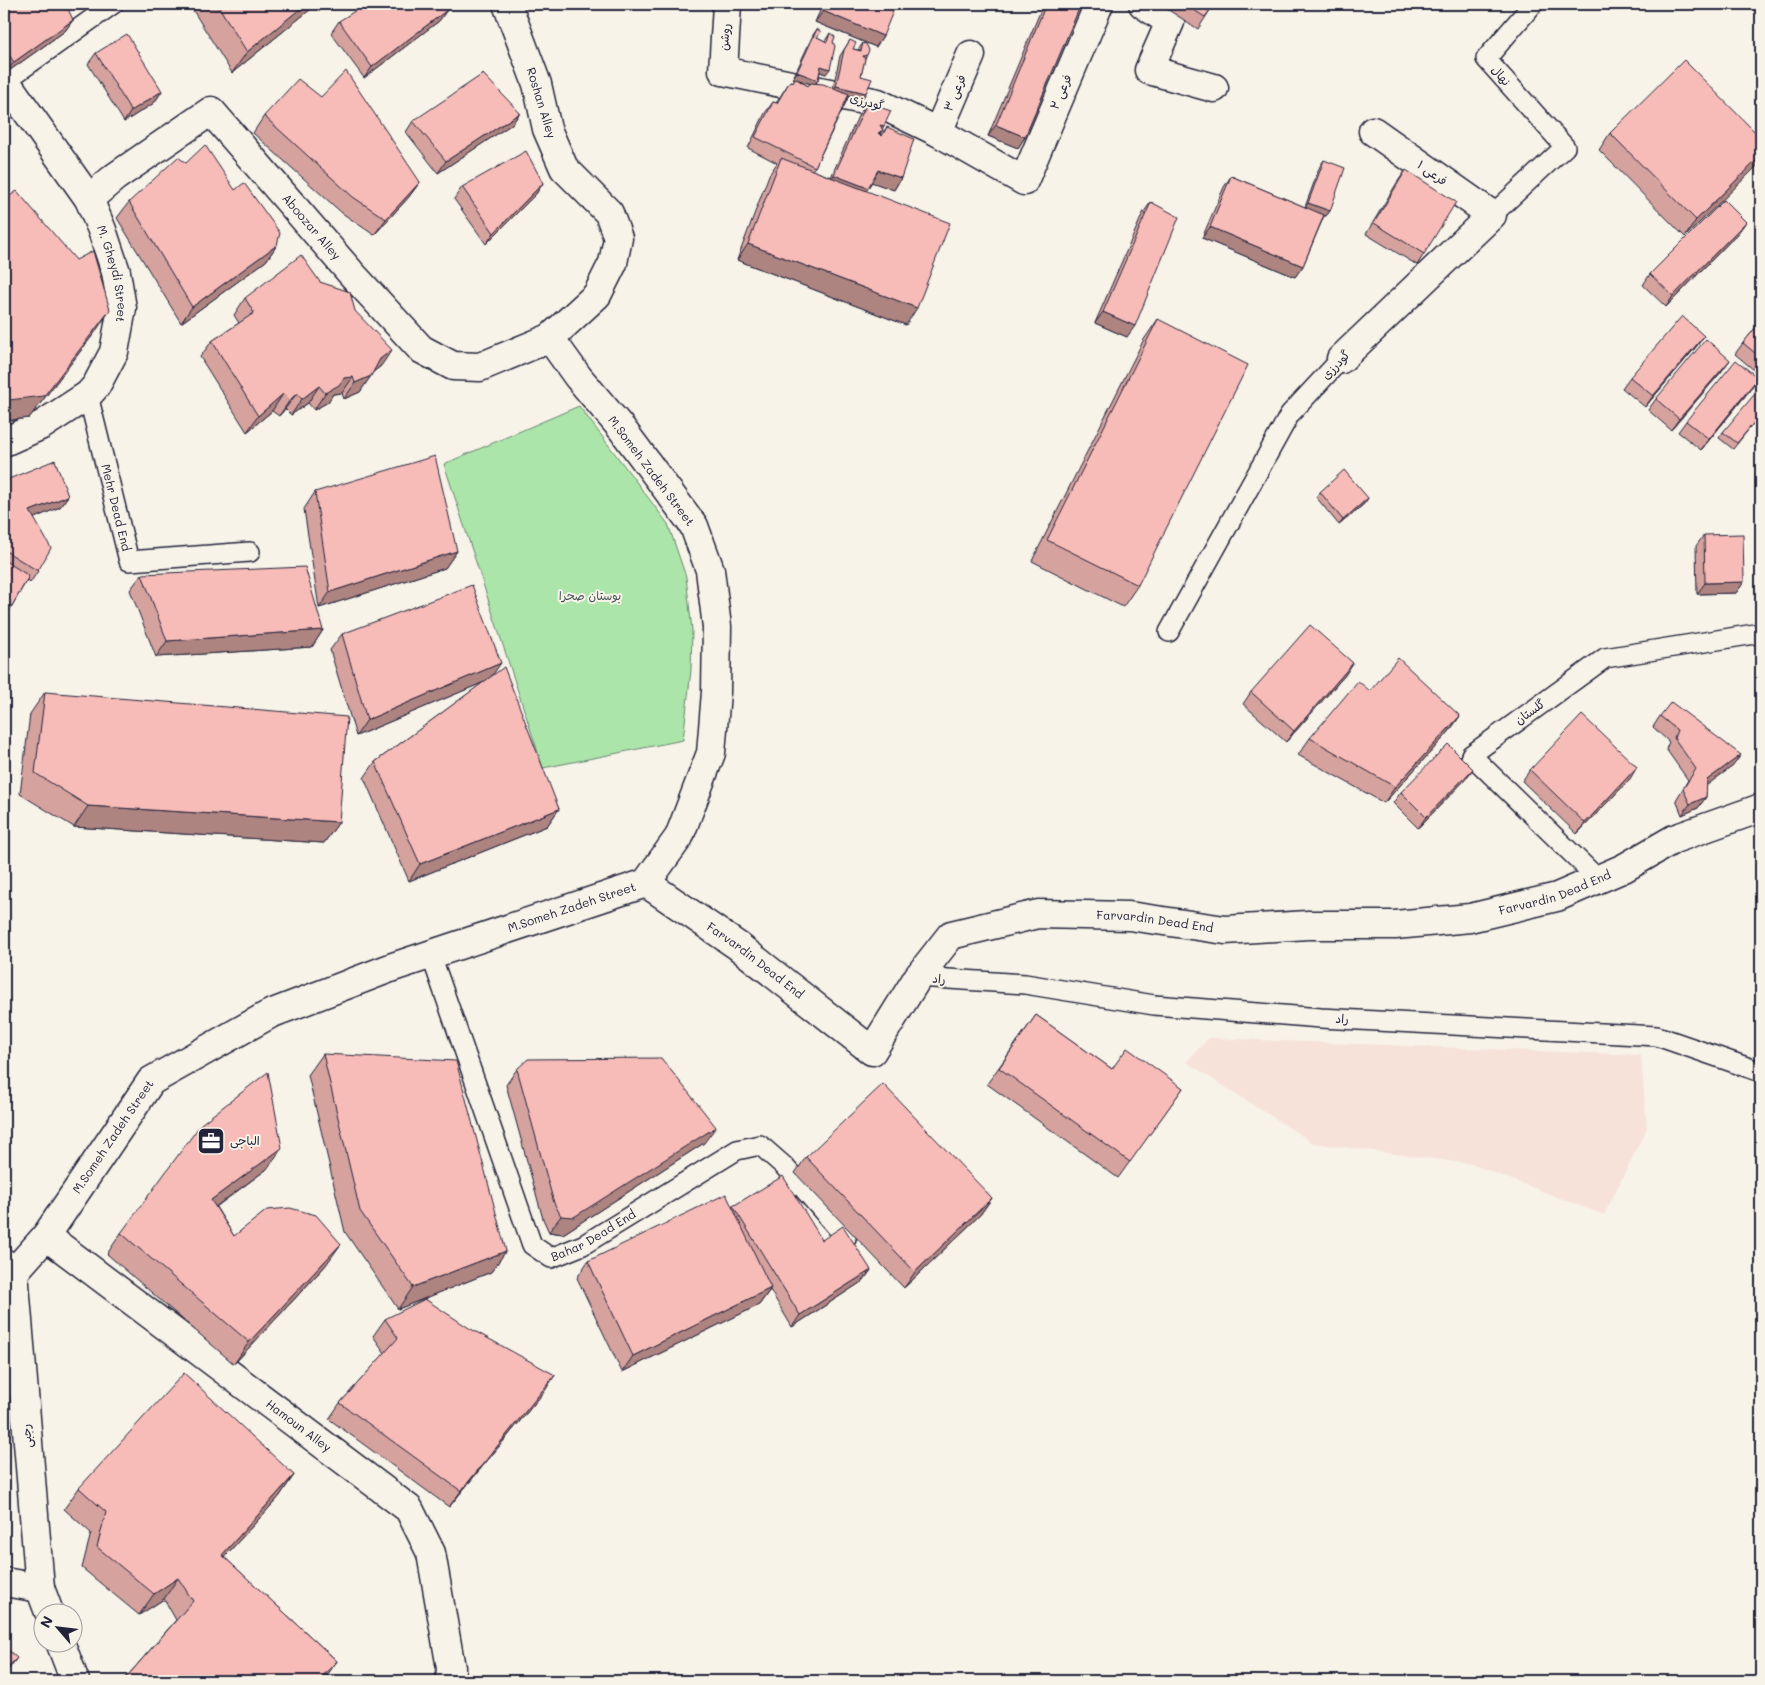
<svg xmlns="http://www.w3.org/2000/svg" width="1765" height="1685" font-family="Mali,'Playpen Sans Arabic',sans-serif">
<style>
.built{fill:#f7e2da}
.green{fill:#ace5a9;stroke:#678472}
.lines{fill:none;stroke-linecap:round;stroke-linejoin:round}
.service-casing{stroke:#22223b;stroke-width:22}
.minor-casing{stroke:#22223b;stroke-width:31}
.service{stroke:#f7f3e8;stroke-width:19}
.minor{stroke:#f7f3e8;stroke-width:28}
.wall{fill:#d5a29e;stroke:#22223b;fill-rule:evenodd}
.shaded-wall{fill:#ae8481;stroke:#22223b}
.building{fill:#f8bcb8;stroke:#22223b}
.labels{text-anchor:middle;stroke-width:4;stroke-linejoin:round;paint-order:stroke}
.street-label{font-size:12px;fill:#22223b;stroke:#f7f3e8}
.park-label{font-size:12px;fill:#445356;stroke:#f7f3e8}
.poi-label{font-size:12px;fill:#22223b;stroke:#f7f3e8;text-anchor:start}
</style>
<rect width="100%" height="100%" fill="#f7f3e8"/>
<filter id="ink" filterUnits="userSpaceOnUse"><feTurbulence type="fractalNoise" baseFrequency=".02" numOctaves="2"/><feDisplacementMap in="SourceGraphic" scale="10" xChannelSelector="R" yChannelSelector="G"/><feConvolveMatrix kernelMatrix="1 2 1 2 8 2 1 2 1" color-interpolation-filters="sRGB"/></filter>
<g filter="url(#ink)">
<polygon class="built" points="1209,1038 1641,1055 1647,1128 1604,1215 1471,1164 1313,1143 1186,1062"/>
<polygon class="green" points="579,406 668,524 686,577 692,630 691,670 683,740 543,768 444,464"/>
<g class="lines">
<g class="service-casing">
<g id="service">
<polyline points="5,81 113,4"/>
<polyline points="1492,215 1565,147 1486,59 1533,4"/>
<path id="s1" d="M88 395 129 561 250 552"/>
<polyline points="1169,632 1290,414 1341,359"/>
<polyline points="1598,879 1471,755 1605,658 1761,633"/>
<path id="s2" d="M431 955 532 1245 551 1258 583 1245 737 1150 760 1145 784 1166 846 1238"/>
<polyline points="918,977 1025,984 1154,1005 1321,1018 1657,1036 1761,1072"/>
</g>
</g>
<g class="minor-casing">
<g id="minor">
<polyline points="727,4 723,71 878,103 938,132 1024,181 1099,4"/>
<polyline points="1143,4 1170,22 1149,70 1214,88"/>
<path id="s3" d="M4 79 89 199 102 230 116 272 122 308 114 352 96 386 88 395 42 425 4 442"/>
<polyline points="938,132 971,55"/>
<path id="s4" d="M89 199 115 177 211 111 351 273 421 349 453 366 480 367 550 338 597 295 613 263 618 238 609 213 564 168 547 129 537 84 507 4"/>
<polyline points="1341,359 1492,215 1373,131"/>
<path id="s5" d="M646 883 738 946 872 1051 918 977 951 935 1038 914 1129 916 1225 930 1308 925H1395L1470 918 1557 897 1624 868 1674 839 1761 808"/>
<path id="s6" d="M46 1236 409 1509 431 1553 451 1668 450 1681"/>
<polyline points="4,1263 14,1272 40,1588 49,1612"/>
<path id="s7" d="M14 1272 46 1236 151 1081 270 1014 393 967 646 883 679 837 711 753 716 692 717 627 710 570 694 526 622 429 578 377 550 338"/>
<polyline points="4,1582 40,1588"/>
<polyline points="60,1642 75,1681"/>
</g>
</g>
<use href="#service" class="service"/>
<use href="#minor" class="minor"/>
</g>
<g class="wall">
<polygon points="4,4 73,20 65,31 6,73 4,70"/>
<polygon points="189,4 317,4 232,73"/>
<polygon points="823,4 896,4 876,47 815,22"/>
<polygon points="1041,4 1081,4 1025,137 1018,148 988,136 1043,5"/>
<polygon points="1159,4 1214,4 1198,29"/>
<polygon points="447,10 439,21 364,78 331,33 339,21"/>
<path d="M817 29V37L825 41 830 33 833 42 826 74 820 72 818 80 816 83 833 88 840 56 850 40 853 49 858 50 863 43 867 55 865 58 861 76 862 99 849 96 815 167 812 170 831 177 859 114 867 103 883 130 880 134 881 135 887 127 901 178 894 190 872 182 866 191 906 325 737 260 769 175 777 163 748 148 765 113 773 102 776 103 790 81 793 82 795 78H793L813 35ZM798 79 803 81 810 84 808 86Z"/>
<polygon points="96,53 162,91 154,103 124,122 88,64"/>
<polygon points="520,113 512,124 438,173 406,132 413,121"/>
<polygon points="264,116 420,182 408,198 374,235 342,213 253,133"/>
<polygon points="1610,133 1761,138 1761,161 1685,237 1599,150"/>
<polygon points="1324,160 1330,211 1326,216 1324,216 1303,266 1295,277 1202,238 1224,187 1231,176 1305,207 1320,166"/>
<polygon points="186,163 235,190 277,245 266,261 181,323 117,218 129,202"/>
<polygon points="1406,170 1424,254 1417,265 1366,234 1398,181"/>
<polygon points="543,183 536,194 486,244 454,199 462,187"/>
<polygon points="4,200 96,331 29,418 4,421"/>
<polygon points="1151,202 1127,337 1095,323 1143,213"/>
<polygon points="1738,233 1666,307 1643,285 1650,274"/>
<polygon points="1761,240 1761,251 1757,246"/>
<polygon points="320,282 355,311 381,366 373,372 360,392 344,399 342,393 333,394 328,402 314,410 308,403 291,415 285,409 279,416 272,411 247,432 200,357 212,341 239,323 234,315 245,298"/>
<polygon points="1158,319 1138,585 1123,607 1032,561 1143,341"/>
<polygon points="1761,321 1761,376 1735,354 1743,343"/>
<polygon points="1704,336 1696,347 1645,407 1622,388 1630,377"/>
<polygon points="1722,371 1671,430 1648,410 1656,399"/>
<polygon points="1750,390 1701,450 1678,432 1686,421"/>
<polygon points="1761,392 1761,414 1733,449 1719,438 1723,432"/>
<polygon points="4,481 68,496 60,507 34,518 38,571 30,583 27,580 9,611 4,619"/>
<polygon points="315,492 457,551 445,568 319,608 304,509"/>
<polygon points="1320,492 1368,498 1364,504 1339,525 1316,497"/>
<polygon points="1704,535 1744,582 1736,593 1697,594 1696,546"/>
<polygon points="142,574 323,630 312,647 156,657 130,590"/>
<polygon points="342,634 492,676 559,809 547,826 409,881 364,778 375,762 484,682 356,736 330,650"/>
<polygon points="1346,674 1286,742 1243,704 1251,692"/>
<polygon points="1370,691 1460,716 1448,733 1384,803 1298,755 1310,738"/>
<polygon points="45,692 339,822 324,843 74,827 20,794 30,714"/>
<polygon points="1660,716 1733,766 1706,785 1706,797 1698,808 1682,815 1676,800 1688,780 1666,749 1669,742 1653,727"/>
<polygon points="1530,770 1630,779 1577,834 1522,781"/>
<polygon points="1465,780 1418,828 1393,803 1401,792"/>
<polygon points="1036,1015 1112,1069 1183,1088 1118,1178 987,1084"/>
<polygon points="323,1054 506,1251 491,1272 398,1309 345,1232 308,1075"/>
<polygon points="517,1069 704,1143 563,1234 549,1232 543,1219 506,1085"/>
<polygon points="806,1157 992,1198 980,1215 904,1288 795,1173"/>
<polygon points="267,1169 216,1207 234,1236 326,1265 234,1364 107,1254 121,1233"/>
<polygon points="733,1206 822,1240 871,1270 863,1281 792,1327 770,1290 759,1305 622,1372 577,1278 588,1261"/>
<polygon points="385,1319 555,1375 544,1392 449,1507 329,1419 340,1403 385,1353 373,1336"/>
<polygon points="294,1475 279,1497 224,1557 337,1661 323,1681 123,1681 176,1620 164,1599 139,1615 82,1568 91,1533 64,1509 79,1488"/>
</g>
<g class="shaded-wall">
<polygon points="306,4 317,4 232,73 247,52"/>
<polygon points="447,10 439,21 364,78 372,67"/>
<polygon points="823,11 883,36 876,47 815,22"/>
<polygon points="73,20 65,31 6,73 14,62"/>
<polygon points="821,66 830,69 826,74 817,71"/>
<polygon points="797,72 818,80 814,85 793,78"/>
<polygon points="836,86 866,93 862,99 832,91"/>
<polygon points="162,91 154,103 124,122 131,111"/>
<polygon points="520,113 512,124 438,173 446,161"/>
<polygon points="880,125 884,126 875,141"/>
<polygon points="996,125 1025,137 1018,148 988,136"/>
<polygon points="1761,156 1761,161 1759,164 1685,237 1696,220"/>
<polygon points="878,170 901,178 894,190 871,182"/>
<polygon points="834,175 868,188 860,200 826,187"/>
<polygon points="420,182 408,198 374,235 386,219"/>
<polygon points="543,183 536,194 486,244 494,233"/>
<polygon points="1308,203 1330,211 1326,216 1304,209"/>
<polygon points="1746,222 1738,233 1666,307 1673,296"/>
<polygon points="1210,227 1303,266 1295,277 1202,238"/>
<polygon points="748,244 917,308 906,325 737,260"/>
<polygon points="277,245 266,261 181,323 192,307"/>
<polygon points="110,310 96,331 29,418 4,421 4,409 9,400"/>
<polygon points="1103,312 1135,326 1127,337 1095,323"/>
<polygon points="1704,336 1696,347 1645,407 1653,396"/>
<polygon points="392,350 381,366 368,376 380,359"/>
<polygon points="1730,360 1722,371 1671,430 1679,419"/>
<polygon points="371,376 360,392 344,399 355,383"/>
<polygon points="353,377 342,393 333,394 328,402 314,410 325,393 344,378"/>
<polygon points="1758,378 1750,390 1701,450 1709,439"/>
<polygon points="319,386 308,403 291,415 302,399"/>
<polygon points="297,393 285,409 279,416 290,400"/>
<polygon points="283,394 272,411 247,432 258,416"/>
<polygon points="68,496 60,507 23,523 30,511"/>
<polygon points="1368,498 1364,504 1339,525 1343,520"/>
<polygon points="457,551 445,568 319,608 330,592"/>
<polygon points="1744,582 1736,593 1697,594 1705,583"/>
<polygon points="323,630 312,647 156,657 167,641"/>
<polygon points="501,663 489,680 356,736 367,720"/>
<polygon points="1353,663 1346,674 1286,742 1294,731"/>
<polygon points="1460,716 1448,733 1384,803 1395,787"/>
<polygon points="1741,755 1733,766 1699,791 1707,780"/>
<polygon points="1637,767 1630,779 1577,834 1585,823"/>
<polygon points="1473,769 1465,780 1418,828 1426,817"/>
<polygon points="1706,797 1698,808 1682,815 1690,804"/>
<polygon points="88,806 339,822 324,843 74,827"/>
<polygon points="559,809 547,826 409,881 420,864"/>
<polygon points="716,1127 704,1143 563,1234 549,1232 561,1216"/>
<polygon points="282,1148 267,1169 196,1221 211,1200"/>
<polygon points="992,1198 980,1215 904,1288 915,1272"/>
<polygon points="341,1244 326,1265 234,1364 249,1342"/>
<polygon points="506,1251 491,1272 398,1309 413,1287"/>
<polygon points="871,1270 863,1281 792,1327 800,1315"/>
<polygon points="771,1288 759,1305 622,1372 633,1356"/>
<polygon points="555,1375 544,1392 449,1507 461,1491"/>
<polygon points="294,1475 279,1497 207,1576 222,1555"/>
<polygon points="178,1578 164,1599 139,1615 154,1594"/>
<polygon points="17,1658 5,1674 4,1676 4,1671"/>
<polygon points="337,1661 323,1681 318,1681"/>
</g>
<g class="building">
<polygon points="4,4 66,4 73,20 14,62 4,48"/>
<polygon points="217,4 306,4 247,52"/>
<polygon points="366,4 446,4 447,10 372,67 339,21"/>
<polygon points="826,4 896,4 883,36 823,11"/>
<polygon points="1046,4 1081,4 1025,137 996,125"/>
<polygon points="1184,4 1214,4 1205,17"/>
<polygon points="817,29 821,32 817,37 827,42 830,33 835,37 833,42 835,46 830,69 821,66 818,80 797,72"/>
<polygon points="127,34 162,91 131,111 96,53"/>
<polygon points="850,40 856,43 853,49 861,51 863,43 866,44 869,50 867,55 863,56 865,59 861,76 872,79 866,93 836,86 844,50"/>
<polygon points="1684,60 1761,138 1761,156 1696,220 1610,133"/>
<polygon points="346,71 420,182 386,219 353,197 264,116 298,79 321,97"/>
<polygon points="483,74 520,113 446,161 413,121"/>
<polygon points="795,78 808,86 811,83 823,84 849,94 815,167 755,137 773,102 777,103 790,81 793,82"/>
<polygon points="867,103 891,111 884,126 880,125 883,130 878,133 882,136 887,127 914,139 901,178 878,170 868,188 834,175"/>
<polygon points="205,145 235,190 244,183 280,233 277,245 192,307 129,202 178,157 186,163"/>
<polygon points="526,151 543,183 494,233 462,187"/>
<polygon points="781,158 950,223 917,308 748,244"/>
<polygon points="1324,160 1345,168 1330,211 1308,203"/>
<polygon points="1406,170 1456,202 1424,254 1374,223"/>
<polygon points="1231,176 1324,215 1303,266 1210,227"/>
<polygon points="17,191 76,260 93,251 110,310 44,396 9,400 4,396 4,200"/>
<polygon points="1724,200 1746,222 1673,296 1650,274"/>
<polygon points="1151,202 1179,217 1135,326 1103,312"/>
<polygon points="301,255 320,282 350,292 355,311 392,350 380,359 371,376 355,383 353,377 344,378 339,385 325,393 319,386 302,399 297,393 290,400 283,394 258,416 212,341 254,313 245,298"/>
<polygon points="1682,316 1704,336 1653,396 1630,377"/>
<polygon points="1158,319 1248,365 1138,585 1047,540"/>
<polygon points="1761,321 1761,358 1743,343"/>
<polygon points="1706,339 1730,360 1679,419 1656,399"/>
<polygon points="1736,360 1758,378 1709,439 1686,421"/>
<polygon points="1758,390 1761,392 1761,414 1737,443 1723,432"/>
<polygon points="435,456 457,551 330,592 315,492"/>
<polygon points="55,460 68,496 30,511 51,548 38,571 4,550 4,481"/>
<polygon points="1344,470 1368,498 1343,520 1320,492"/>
<polygon points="1743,534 1744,582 1705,583 1704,535"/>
<polygon points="4,560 29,576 9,611 4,607"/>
<polygon points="305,567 323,630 167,641 142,574"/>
<polygon points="472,585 501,663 367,720 342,634"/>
<polygon points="1310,625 1353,663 1294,731 1251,692"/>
<polygon points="1398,658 1460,716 1395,787 1310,738 1358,681 1370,691"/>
<polygon points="504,667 559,809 420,864 375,762"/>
<polygon points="45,692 347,717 339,822 88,806 35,773"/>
<polygon points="1671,702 1741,755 1707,780 1706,797 1690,804 1683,789 1696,769 1674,738 1677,730 1660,716"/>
<polygon points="1582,715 1637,767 1585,823 1530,770"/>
<polygon points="1448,744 1473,769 1426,817 1401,792"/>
<polygon points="1036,1015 1112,1069 1127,1048 1183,1088 1130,1162 999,1068"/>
<polygon points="323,1054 456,1061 506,1251 413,1287 360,1211"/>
<polygon points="661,1058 716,1127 574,1217 561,1216 554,1203 517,1069 528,1059"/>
<polygon points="268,1072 282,1148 211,1200 234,1236 267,1210 290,1208 316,1215 341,1244 249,1342 121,1233 201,1124"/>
<polygon points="883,1084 992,1198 915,1272 806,1157"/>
<polygon points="783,1176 822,1240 843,1226 871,1270 800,1315 733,1206"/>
<polygon points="726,1194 771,1288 633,1356 588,1261"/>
<polygon points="425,1299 469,1328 555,1375 461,1491 340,1403 398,1338 385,1319"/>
<polygon points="184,1373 294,1475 222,1555 337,1661 318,1681 123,1681 193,1601 178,1578 154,1594 97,1547 106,1512 79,1488"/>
<polygon points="4,1646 17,1658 4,1671"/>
</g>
</g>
<defs>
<g id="office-square" transform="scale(1.4375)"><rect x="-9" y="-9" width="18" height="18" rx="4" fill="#22223b" stroke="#f7f3e8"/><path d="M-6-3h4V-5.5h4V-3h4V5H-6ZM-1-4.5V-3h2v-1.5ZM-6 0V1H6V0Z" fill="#fff"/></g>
</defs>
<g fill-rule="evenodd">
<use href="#office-square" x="211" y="1141"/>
</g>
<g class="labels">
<g class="street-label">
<text transform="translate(725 37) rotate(-86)" y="4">روشن</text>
<text transform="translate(1501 76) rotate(48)" y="4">نهال</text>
<text transform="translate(1061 92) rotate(-67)" y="4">فرعی ۲</text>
<text transform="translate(955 93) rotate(-67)" y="4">فرعی ۳</text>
<text transform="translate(867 102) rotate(15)" y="4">گودرزی</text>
<text transform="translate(541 103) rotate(73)" y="4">Roshan Alley</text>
<text transform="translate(1432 173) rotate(35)" y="4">فرعی ۱</text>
<text dy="4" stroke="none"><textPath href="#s4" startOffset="304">Aboozar Alley</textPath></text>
<text dy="4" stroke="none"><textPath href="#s3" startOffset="226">M. Gheydi Street</textPath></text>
<text transform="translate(1336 365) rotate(-46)" y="4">گودرزی</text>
<text transform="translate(651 471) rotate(53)" y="4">M.Someh Zadeh Street</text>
<text dy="4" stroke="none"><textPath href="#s1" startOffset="116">Mehr Dead End</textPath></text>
<text transform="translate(1530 712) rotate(-36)" y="4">گلستان</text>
<text dy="4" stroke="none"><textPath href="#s5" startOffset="1034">Farvardin Dead End</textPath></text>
<text dy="4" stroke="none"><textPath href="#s7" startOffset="692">M.Someh Zadeh Street</textPath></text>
<text dy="4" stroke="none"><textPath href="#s5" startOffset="629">Farvardin Dead End</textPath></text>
<text dy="4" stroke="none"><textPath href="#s5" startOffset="134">Farvardin Dead End</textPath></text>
<text transform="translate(939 979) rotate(4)" y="4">راد</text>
<text transform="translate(1342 1019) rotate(3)" y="4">راد</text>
<text dy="4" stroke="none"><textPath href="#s7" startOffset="168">M.Someh Zadeh Street</textPath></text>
<text dy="4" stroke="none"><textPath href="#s2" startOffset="378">Bahar Dead End</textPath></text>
<text dy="4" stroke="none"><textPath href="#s6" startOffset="316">Hamoun Alley</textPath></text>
<text transform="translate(27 1436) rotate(-95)" y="4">رجبی</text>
</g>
<g class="park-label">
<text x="590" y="600">بوستان صحرا</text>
</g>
<g class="poi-label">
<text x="230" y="1145">الباجی</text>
</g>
</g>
<rect width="1765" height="1685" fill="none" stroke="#f7f3e8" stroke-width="20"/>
<rect x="10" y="10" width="1745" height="1665" fill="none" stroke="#22223b" stroke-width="2" filter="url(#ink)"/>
<g transform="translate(58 1628) rotate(298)"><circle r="24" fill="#f7f3e8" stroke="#a29fa3"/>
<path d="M0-4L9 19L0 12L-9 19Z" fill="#22223b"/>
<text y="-8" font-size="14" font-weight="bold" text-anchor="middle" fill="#22223b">N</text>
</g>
</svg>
